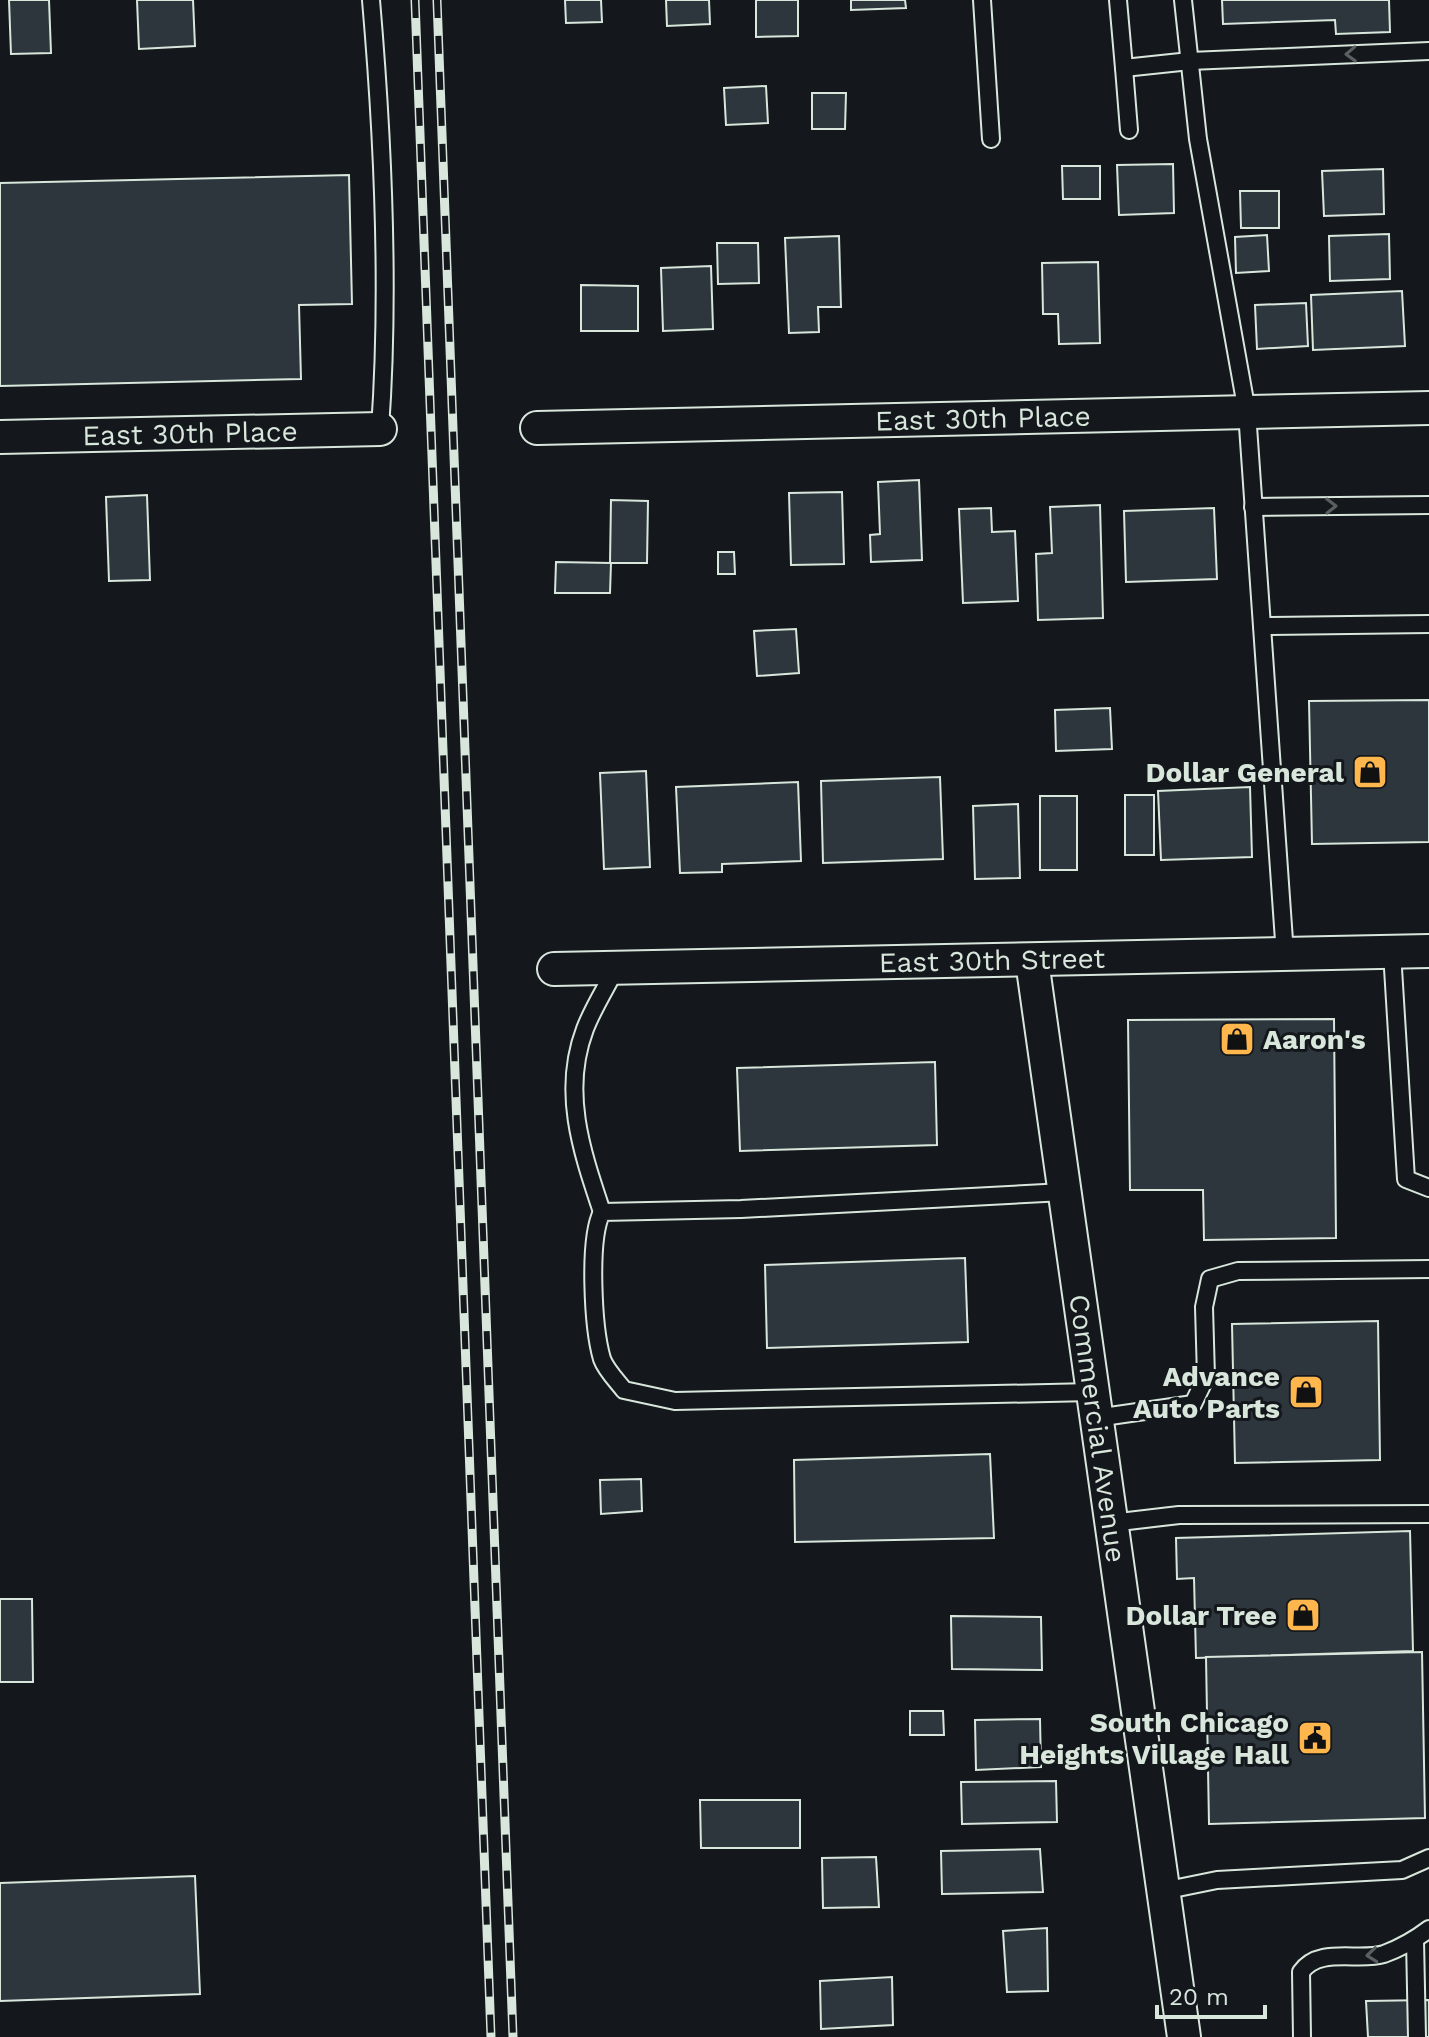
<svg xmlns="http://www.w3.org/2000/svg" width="1429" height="2037" font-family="'Work Sans',sans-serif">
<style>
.building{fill:#2c363c;stroke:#d8e6dc;stroke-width:2}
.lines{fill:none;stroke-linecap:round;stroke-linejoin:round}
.lane-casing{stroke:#d8e6dc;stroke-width:20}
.street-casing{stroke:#d8e6dc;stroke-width:36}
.lane{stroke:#14181c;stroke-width:16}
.street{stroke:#14181c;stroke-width:32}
.rail-casing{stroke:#d8e6dc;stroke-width:9}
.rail{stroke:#14181c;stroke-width:6;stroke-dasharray:18;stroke-linecap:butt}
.oneway{stroke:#59605f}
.labels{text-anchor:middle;stroke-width:6;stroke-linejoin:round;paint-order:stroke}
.street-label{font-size:28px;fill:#d8e6dc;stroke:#14181c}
.poi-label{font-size:28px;font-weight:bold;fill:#d8e6dc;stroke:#14181c;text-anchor:end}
</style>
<rect width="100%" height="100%" fill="#14181c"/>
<g class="building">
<polygon points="9,0 49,0 51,53 11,54"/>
<polygon points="137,0 193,0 195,46 139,49"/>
<polygon points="565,0 601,0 602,22 566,23"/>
<polygon points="666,0 709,0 710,24 667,26"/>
<polygon points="756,0 798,0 798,36 756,37"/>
<polygon points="851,0 905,0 906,8 851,10"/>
<polygon points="1222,0 1389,0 1390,32 1336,34 1335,20 1223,24"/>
<polygon points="766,86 768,123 726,125 724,88"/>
<polygon points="812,93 846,93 845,129 812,129"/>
<polygon points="1173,164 1174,213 1119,215 1117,165"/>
<polygon points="1062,166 1100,166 1100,199 1063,199"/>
<polygon points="1383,169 1384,214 1324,216 1322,171"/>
<polygon points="349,175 352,304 299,305 301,379 0,386 0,183"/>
<polygon points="1240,191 1279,191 1279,228 1241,228"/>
<polygon points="1389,234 1390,279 1330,281 1329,236"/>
<polygon points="1267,235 1269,271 1236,273 1235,237"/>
<polygon points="839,236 841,307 818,307 819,332 789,333 785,238"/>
<polygon points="717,243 758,243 759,283 718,284"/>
<polygon points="1098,262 1100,343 1059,344 1058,314 1043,314 1042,263"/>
<polygon points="711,266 713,329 663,331 661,268"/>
<polygon points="581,285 638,286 638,331 581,331"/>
<polygon points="1402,291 1405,346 1313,350 1311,295"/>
<polygon points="1306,303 1308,346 1257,349 1255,305"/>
<polygon points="919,480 922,560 871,562 870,535 880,534 878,482"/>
<polygon points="842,492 844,564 791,565 789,493"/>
<polygon points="147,495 150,580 109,581 106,497"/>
<polygon points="611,500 648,501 647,563 610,563"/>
<polygon points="1100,505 1103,618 1038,620 1036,554 1052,553 1050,507"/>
<polygon points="991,508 992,532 1015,531 1018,601 963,603 959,509"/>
<polygon points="1214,508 1217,579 1126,582 1124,511"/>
<polygon points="718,552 734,552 735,574 718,574"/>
<polygon points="556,562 611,563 610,593 555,593"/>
<polygon points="796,629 799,673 757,676 754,631"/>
<polygon points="1429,700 1429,842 1312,844 1309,701"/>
<polygon points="1110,708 1112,749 1056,751 1055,710"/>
<polygon points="646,771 650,867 604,869 600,773"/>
<polygon points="940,777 943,859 823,863 821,781"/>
<polygon points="798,782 801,861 722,864 722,872 680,873 676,787"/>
<polygon points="1250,787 1252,857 1161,860 1158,791"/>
<rect x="1125" y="795" width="29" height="60"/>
<rect x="1040" y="796" width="37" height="74"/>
<polygon points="1018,804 1020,878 975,879 973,806"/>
<polygon points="1334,1019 1336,1238 1204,1240 1203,1190 1130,1190 1128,1020"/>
<polygon points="935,1062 937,1145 740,1151 737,1068"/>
<polygon points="965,1258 968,1342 767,1348 765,1265"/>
<polygon points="1378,1321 1380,1460 1235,1463 1232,1324"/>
<polygon points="990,1454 994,1538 795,1542 794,1460"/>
<polygon points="641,1479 642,1511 601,1514 600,1480"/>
<polygon points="1410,1531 1413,1651 1196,1658 1194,1578 1177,1579 1176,1538"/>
<polygon points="0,1599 32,1599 33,1682 0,1682"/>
<polygon points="951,1616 1041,1617 1042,1670 952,1669"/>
<polygon points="1422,1652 1425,1818 1209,1824 1206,1657"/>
<polygon points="910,1711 943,1711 944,1735 910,1735"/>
<polygon points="1040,1719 1041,1767 976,1770 975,1720"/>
<polygon points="1056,1781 1057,1822 962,1824 961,1782"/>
<polygon points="700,1800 800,1800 800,1848 701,1848"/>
<polygon points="1040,1849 1043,1892 942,1894 941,1851"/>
<polygon points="876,1857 879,1907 823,1908 822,1858"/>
<polygon points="195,1876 200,1994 0,2001 0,1883"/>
<polygon points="1047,1928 1048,1991 1007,1992 1003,1931"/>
<polygon points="892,1977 893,2025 821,2029 820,1981"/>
<polygon points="1429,2000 1429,2037 1368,2037 1366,2001"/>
</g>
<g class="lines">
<g class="lane-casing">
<g id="lane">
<path d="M371 0C383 139 390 290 380 429"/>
<polyline points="982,0 991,139"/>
<polyline points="1118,0 1124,68"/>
<polyline points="1183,0 1198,139 1247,412 1285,955"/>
<polyline points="1129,130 1124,68 1190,61 1429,51"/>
<polyline points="1253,507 1429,505"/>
<polyline points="1262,626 1429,624"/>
<polyline points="1392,952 1406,1179 1429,1188"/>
<path d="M1064 1192 741 1209 602 1212C588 1239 593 1328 602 1359 606 1370 617 1381 624 1390L675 1401 1092 1392"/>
<path d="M602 1212C582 1152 561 1092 585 1029 593 1008 606 988 616 968"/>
<polyline points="1096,1418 1193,1404 1206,1377 1204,1307 1210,1279 1238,1271 1429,1269"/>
<polyline points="1111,1523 1179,1515 1429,1514"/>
<polyline points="1163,1891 1217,1880 1402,1870 1429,1858"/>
<polyline points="1415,1940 1417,2037"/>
<path d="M1302 2037 1301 1972C1319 1946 1359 1962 1384 1954 1400 1948 1416 1939 1429 1929"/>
</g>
</g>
<g class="street-casing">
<g id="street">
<path id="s1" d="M537 428 1429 408"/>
<path id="s2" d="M0 437 380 429"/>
<path id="s3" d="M1032 961 1184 2037"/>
<path id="s4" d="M554 969 1429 951"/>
</g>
</g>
<use href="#lane" class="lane"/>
<use href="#street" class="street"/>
<g class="rail-casing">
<g id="rail">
<polyline points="415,0 491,2037"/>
<polyline points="437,0 513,2037"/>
</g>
</g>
<use href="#rail" class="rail"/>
</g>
<defs><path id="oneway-chevron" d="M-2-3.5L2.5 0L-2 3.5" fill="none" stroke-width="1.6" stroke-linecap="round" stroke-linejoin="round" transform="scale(2)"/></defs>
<g class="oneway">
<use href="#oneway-chevron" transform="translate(1351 54) rotate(178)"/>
<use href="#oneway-chevron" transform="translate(1331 506) rotate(-1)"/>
<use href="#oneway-chevron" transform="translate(1372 1955) rotate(174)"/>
</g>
<defs>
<g id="shop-square" transform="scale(1.8)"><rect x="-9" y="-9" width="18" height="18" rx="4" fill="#ffb74d" stroke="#14181c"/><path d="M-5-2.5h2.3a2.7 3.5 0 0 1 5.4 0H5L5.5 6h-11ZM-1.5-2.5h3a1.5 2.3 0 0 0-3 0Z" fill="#111"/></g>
<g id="civic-square" transform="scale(1.8)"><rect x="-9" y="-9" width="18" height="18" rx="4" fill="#ffb74d" stroke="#14181c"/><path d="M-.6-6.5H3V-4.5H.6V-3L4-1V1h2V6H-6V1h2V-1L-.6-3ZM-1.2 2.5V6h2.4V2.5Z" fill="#111"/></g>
</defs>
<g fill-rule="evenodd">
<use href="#shop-square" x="1370" y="772"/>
<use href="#shop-square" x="1237" y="1039"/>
<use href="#shop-square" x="1306" y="1392"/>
<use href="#shop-square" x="1303" y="1615"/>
<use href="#civic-square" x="1315" y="1738"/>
</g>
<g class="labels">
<g class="street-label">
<text dy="10" stroke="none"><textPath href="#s1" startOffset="446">East 30th Place</textPath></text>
<text dy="10" stroke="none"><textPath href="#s2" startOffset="190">East 30th Place</textPath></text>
<text dy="10" stroke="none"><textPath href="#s4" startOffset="438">East 30th Street</textPath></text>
<text dy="10" stroke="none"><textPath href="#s3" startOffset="472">Commercial Avenue</textPath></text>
</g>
<g class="poi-label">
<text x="1344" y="782">Dollar General</text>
<text x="1263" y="1049" text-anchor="start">Aaron's</text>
<text x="1280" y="1386">Advance<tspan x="1280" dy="32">Auto Parts</tspan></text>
<text x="1277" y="1625">Dollar Tree</text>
<text x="1289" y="1732">South Chicago<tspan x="1289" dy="32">Heights Village Hall</tspan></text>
</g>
</g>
<path d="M1157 2005v12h108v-12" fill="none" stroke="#d8e6dc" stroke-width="4"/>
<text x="1169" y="2005" font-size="24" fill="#d8e6dc" stroke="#14181c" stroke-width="6" paint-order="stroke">20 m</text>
</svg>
